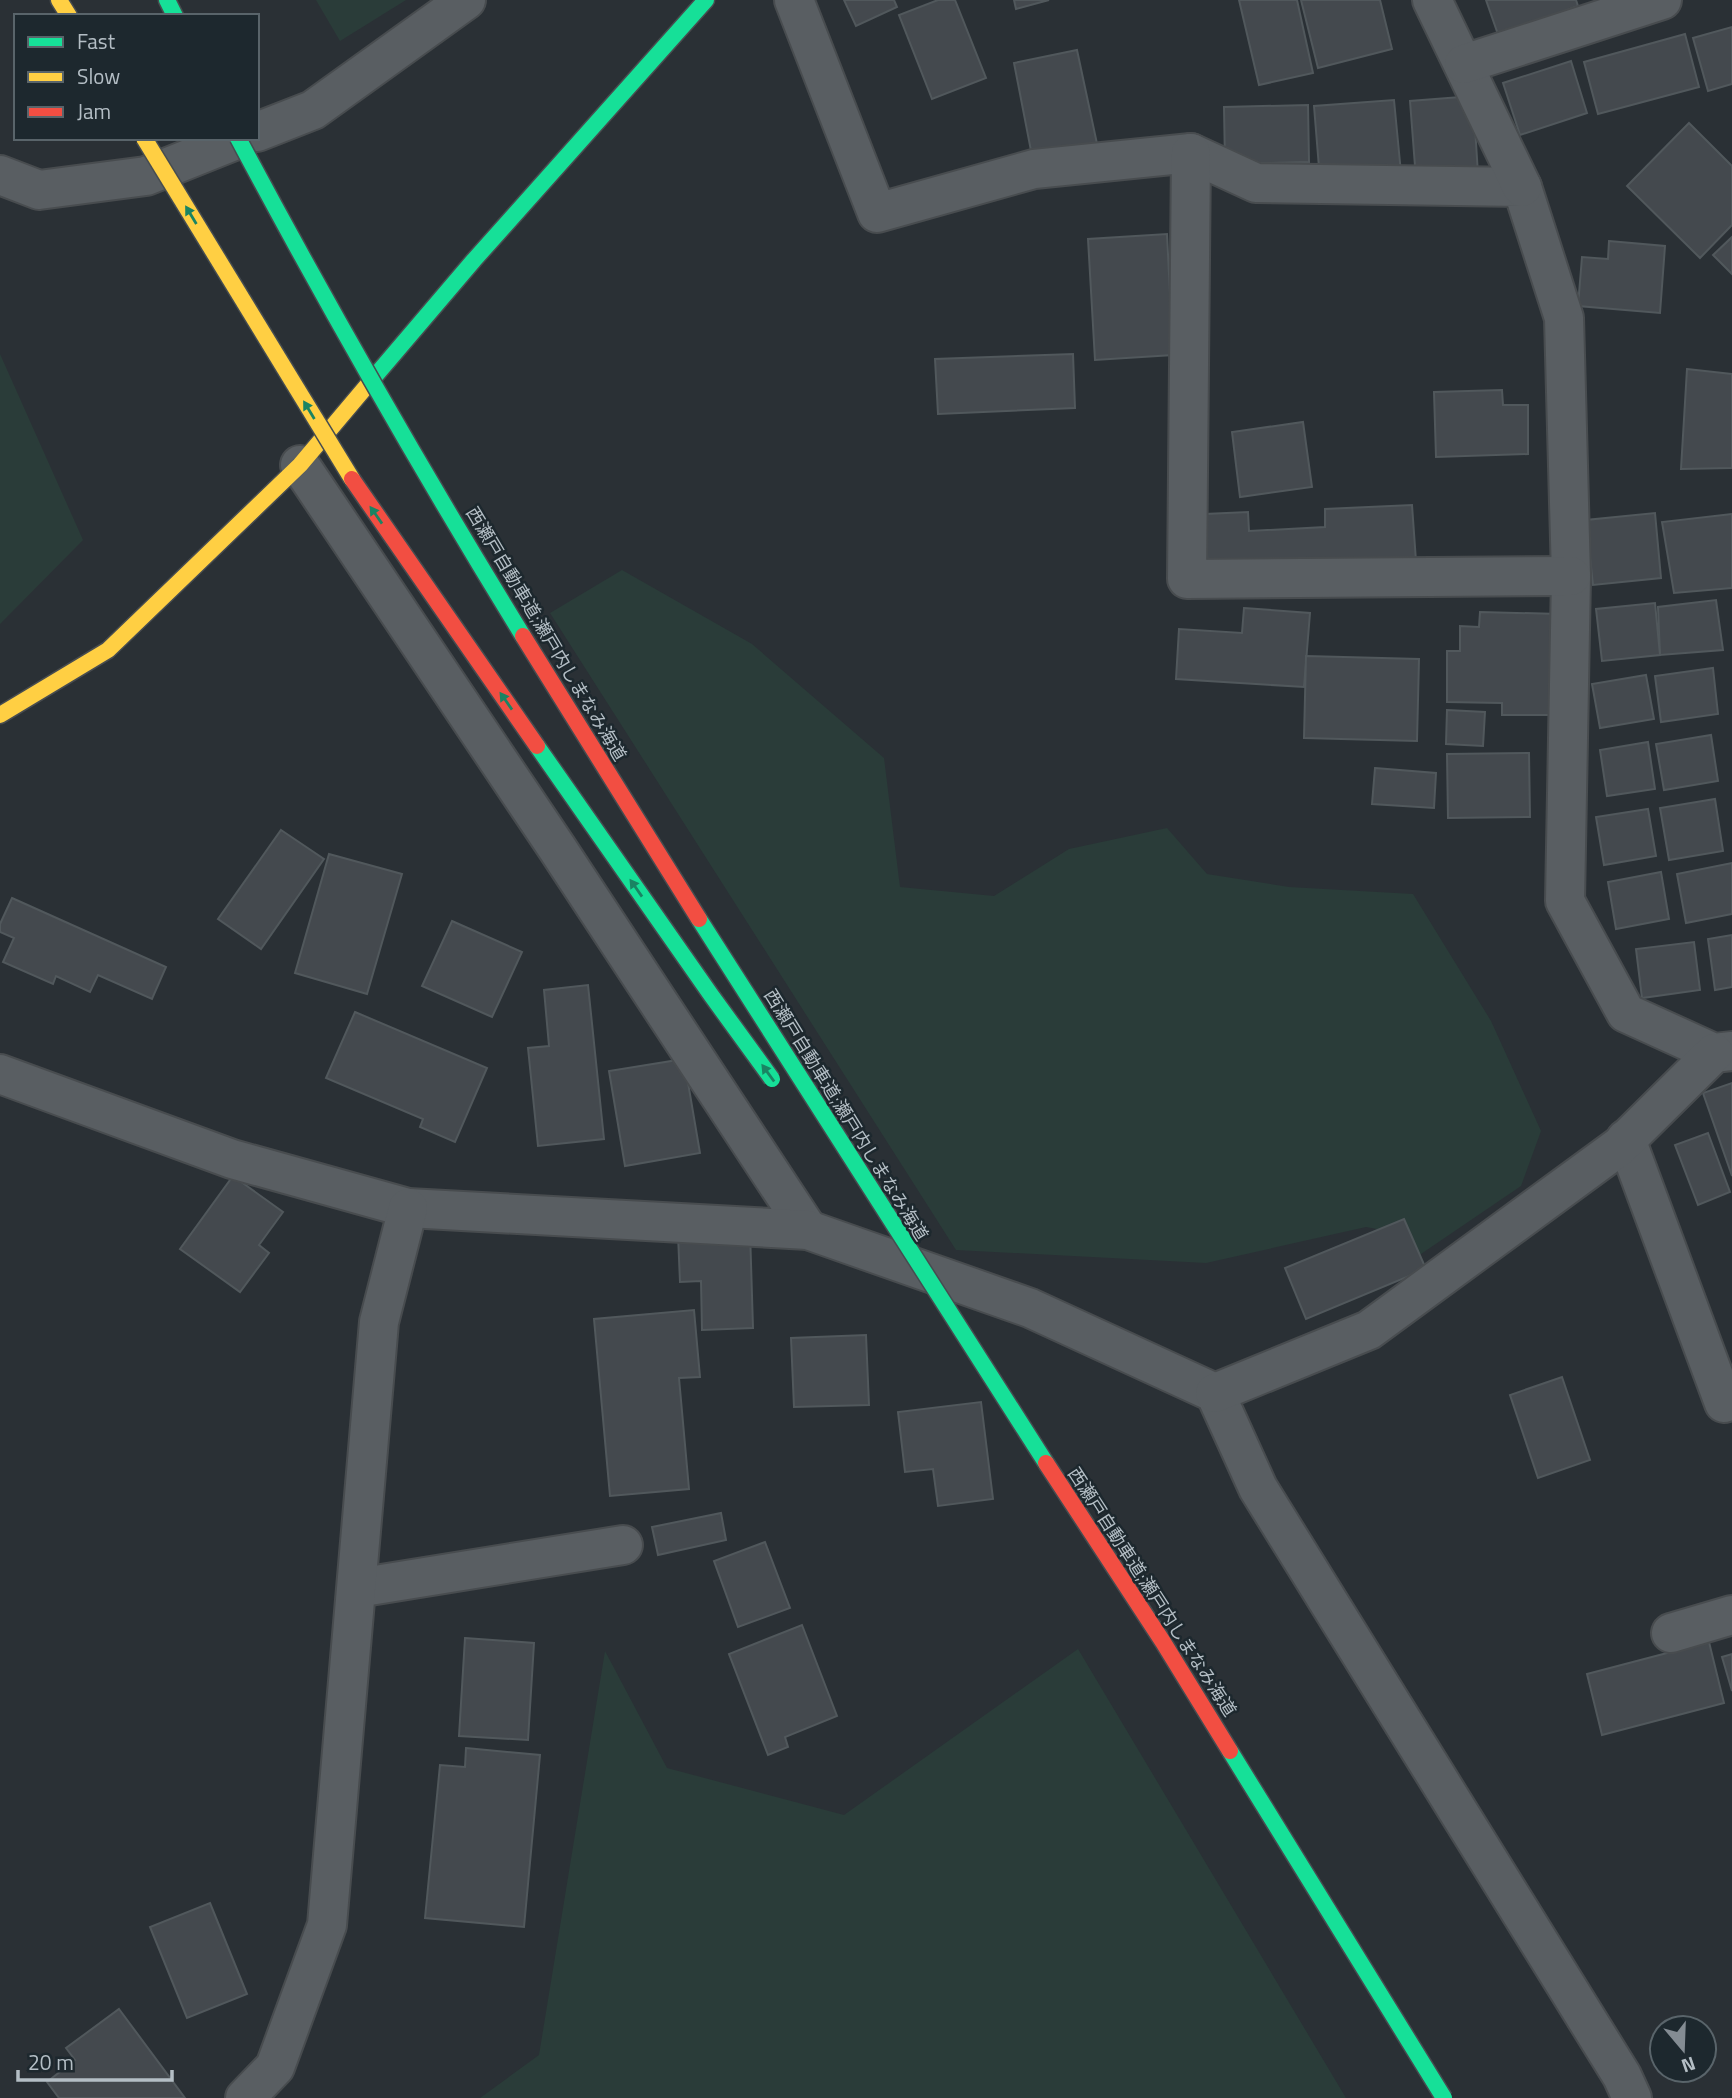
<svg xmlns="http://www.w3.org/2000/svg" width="1732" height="2098" font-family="'Titillium Web','Noto Sans JP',sans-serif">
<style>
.green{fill:#2a3c39}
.building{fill:#44494e;stroke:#51585c;stroke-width:2}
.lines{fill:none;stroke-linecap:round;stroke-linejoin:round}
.street-casing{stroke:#484c4f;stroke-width:42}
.fast-casing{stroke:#484c4f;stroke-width:19}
.slow-casing{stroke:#484c4f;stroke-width:19}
.street{stroke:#595e62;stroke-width:38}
.fast{stroke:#16e098;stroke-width:16}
.slow{stroke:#ffcf43;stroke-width:16}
.fast-bridge-casing{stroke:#464c50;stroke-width:19;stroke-linecap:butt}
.slow-bridge-casing{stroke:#464c50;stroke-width:19;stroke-linecap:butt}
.jam-bridge-casing{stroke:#464c50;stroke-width:19;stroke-linecap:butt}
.fast-bridge{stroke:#16e098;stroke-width:16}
.slow-bridge{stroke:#ffcf43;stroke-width:16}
.jam-bridge{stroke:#f24e42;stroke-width:16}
.oneway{fill:#1a8463}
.labels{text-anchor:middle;stroke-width:5;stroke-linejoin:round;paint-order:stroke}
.street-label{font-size:18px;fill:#b4bec5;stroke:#1d282e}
</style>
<rect width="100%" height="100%" fill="#2a3035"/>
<g class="green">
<polygon points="316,0 406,0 340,41"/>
<polygon points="0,354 83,540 0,624"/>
<polygon points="622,570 752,644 884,758 900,887 994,896 1069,849 1167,828 1207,874 1289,887 1413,894 1491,1021 1541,1131 1521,1186 1418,1256 1404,1234 1366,1227 1206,1263 956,1250 550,613"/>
<polygon points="1078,1649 1346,2098 480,2098 539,2055 605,1651 667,1768 844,1815"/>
</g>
<g class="building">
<polygon points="844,0 894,0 897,7 856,26"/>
<polygon points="938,0 955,0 986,78 932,99 899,15"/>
<polygon points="1014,0 1049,0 1016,9"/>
<polygon points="1239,0 1297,0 1313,73 1259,85"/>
<polygon points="1301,0 1380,0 1392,49 1318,68"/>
<polygon points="1486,0 1576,0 1578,6 1551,16 1554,24 1501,43"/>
<polygon points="1732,27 1732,84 1708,91 1693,38"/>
<polygon points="1685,34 1699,87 1598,114 1584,62"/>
<polygon points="1077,50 1099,153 1032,156 1014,63"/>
<polygon points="1571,61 1587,113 1520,135 1503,83"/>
<polygon points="1473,96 1478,174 1416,179 1410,101"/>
<polygon points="1394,100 1401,173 1320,180 1314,106"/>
<polygon points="1308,105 1309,162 1225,164 1224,107"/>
<polygon points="1689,123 1732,166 1732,225 1700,258 1627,186"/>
<polygon points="1167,234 1173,355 1095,360 1088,239"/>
<polygon points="1732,237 1732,274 1713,255"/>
<polygon points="1609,241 1665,246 1660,313 1578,306 1582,257 1608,259"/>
<polygon points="1073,354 1075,408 938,414 935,359"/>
<polygon points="1687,369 1732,374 1732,468 1681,469"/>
<polygon points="1502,390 1503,405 1528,405 1528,454 1436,457 1434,392"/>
<polygon points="1303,422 1312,487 1240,497 1232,432"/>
<polygon points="1412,505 1416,561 1208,573 1205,514 1248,512 1249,531 1325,527 1325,509"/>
<polygon points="1655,513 1661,578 1593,585 1586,520"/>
<polygon points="1732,514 1732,588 1674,593 1662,522"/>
<polygon points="1716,600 1723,650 1660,655 1658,607"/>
<polygon points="1655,603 1660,655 1602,661 1596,609"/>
<polygon points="1244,608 1310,613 1304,687 1176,679 1179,629 1242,633"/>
<polygon points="1480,612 1560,614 1559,715 1502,715 1502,703 1447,702 1447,651 1460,651 1460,626 1479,627"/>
<polygon points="1306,656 1419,659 1417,741 1304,738"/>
<polygon points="1713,668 1718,714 1661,722 1655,676"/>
<polygon points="1646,675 1654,719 1600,728 1592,684"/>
<polygon points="1447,710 1485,712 1483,746 1446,744"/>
<polygon points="1711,735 1718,781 1664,790 1656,744"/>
<polygon points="1648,742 1655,789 1607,796 1600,750"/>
<polygon points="1529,753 1530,817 1448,818 1447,754"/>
<polygon points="1375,768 1436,773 1434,808 1372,804"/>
<polygon points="1715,799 1723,851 1669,860 1660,808"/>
<polygon points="1648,809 1656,856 1604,865 1596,817"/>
<polygon points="281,830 324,859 261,949 218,919"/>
<polygon points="329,854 402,874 367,994 295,973"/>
<polygon points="1732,863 1732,914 1686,923 1677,874"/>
<polygon points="1661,872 1669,919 1616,929 1608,882"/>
<polygon points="12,898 166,967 152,999 98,975 90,992 56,976 53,984 3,962 14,938 0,932 0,924"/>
<polygon points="452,921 522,952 492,1017 422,986"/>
<polygon points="1732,935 1732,987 1715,990 1708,939"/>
<polygon points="1694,942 1700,990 1642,998 1636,949"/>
<polygon points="588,985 604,1139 538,1146 528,1048 549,1046 544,990"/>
<polygon points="355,1012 487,1068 455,1142 420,1127 423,1119 326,1078"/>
<polygon points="684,1059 700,1153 625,1166 609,1071"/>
<polygon points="1732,1083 1732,1176 1703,1093"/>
<polygon points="1708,1133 1730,1192 1698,1205 1675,1145"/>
<polygon points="233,1176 283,1212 259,1245 269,1253 240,1292 180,1249"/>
<polygon points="1404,1219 1426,1269 1306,1319 1285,1268"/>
<polygon points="750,1231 753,1328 702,1330 701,1281 680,1282 678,1235"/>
<polygon points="694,1310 700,1377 679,1378 689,1489 610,1496 594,1319"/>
<polygon points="866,1335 869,1405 794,1407 791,1338"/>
<polygon points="1562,1377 1590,1460 1538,1478 1510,1395"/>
<polygon points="981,1402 993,1499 938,1506 933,1469 905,1472 898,1412"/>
<polygon points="721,1513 726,1540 658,1555 652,1527"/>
<polygon points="765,1542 790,1608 738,1627 714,1561"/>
<polygon points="802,1625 837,1716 785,1737 788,1747 768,1755 729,1654"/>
<polygon points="465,1638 534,1643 528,1740 459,1736"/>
<polygon points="1709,1642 1724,1703 1602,1735 1587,1674"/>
<polygon points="1732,1654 1732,1691 1722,1657"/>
<polygon points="466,1748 540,1755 524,1927 425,1918 440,1765 465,1767"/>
<polygon points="210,1903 247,1994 187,2018 150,1927"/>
<polygon points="119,2009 185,2098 59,2098 47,2082 75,2060 66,2048"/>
</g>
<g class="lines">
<g class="street-casing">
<g id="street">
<polyline points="794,0 877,213 1034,169 1191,153 1256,183 1522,187 1564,318 1571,576 1565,901 1626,1013 1714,1053 1732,1051"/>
<polyline points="1432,0 1522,187"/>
<polyline points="1464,64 1662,0"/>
<polyline points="257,132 313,110 466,0"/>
<polyline points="1191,153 1187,579 1571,576"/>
<polyline points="0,175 39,190 146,176 241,138"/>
<polyline points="300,465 557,848 808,1230"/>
<polyline points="0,1074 232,1159 408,1208 808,1230 1030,1308 1215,1393 1258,1488 1622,2076 1632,2098"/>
<polyline points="1626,1139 1724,1403 1732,1400"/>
<polyline points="1215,1393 1369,1330 1620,1146 1714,1053"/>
<polyline points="357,1588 623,1545"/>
<polyline points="1671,1633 1732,1615"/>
<polyline points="245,2098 275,2067 327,1925 379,1322 408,1208"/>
</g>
</g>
<g class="fast-casing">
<g id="fast">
<polyline points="167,0 175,16"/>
<polyline points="370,382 474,260 706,0"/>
</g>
</g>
<g class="slow-casing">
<g id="slow">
<polyline points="59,0 69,16"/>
<polyline points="0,715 108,650 300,465 370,382"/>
</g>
</g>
<use href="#street" class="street"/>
<use href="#fast" class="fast"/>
<use href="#slow" class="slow"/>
<g class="fast-bridge-casing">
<g id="fast-bridge">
<path d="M238 138C328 307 423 473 523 636"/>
<polyline points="537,746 711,995 772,1079"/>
<polyline points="699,919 1046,1463"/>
<polyline points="1230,1751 1444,2098"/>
</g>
</g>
<g class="slow-bridge-casing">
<polyline id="slow-bridge" points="144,138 352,479"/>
</g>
<g class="jam-bridge-casing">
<g id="jam-bridge">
<polyline points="352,479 537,746"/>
<polyline points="523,636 699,919"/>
<polyline points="1046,1463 1163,1642 1230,1751"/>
</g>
</g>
<use href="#fast-bridge" class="fast-bridge"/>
<use href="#slow-bridge" class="slow-bridge"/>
<use href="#jam-bridge" class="jam-bridge"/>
</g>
<defs><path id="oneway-solid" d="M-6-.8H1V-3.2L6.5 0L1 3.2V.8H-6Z" transform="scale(1.75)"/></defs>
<g class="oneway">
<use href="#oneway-solid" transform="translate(191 215) rotate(-121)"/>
<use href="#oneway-solid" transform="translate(309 410) rotate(-121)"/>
<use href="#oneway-solid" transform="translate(376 515) rotate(-125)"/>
<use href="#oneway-solid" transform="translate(506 701) rotate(-125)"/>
<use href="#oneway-solid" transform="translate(636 888) rotate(-125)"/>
<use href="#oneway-solid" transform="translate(768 1073) rotate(-126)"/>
</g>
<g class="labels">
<g class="street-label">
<text transform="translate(546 634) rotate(59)" y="6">西瀬戸自動車道;瀬戸内しまなみ海道</text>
<text transform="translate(846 1115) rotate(58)" y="6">西瀬戸自動車道;瀬戸内しまなみ海道</text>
<text transform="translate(1152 1592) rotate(57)" y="6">西瀬戸自動車道;瀬戸内しまなみ海道</text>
</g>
</g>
<rect x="14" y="14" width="245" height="126" fill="#1d282e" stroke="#59646a" stroke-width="2"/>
<rect x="28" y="37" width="35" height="10" fill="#16e098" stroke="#59646a" stroke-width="2"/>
<text x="77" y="49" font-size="21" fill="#b4bec5">Fast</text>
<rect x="28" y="72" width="35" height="10" fill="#ffcf43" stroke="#59646a" stroke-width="2"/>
<text x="77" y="84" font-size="21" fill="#b4bec5">Slow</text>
<rect x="28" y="107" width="35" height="10" fill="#f24e42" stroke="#59646a" stroke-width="2"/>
<text x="77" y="119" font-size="21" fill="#b4bec5">Jam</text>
<g transform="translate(1683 2049) rotate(161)"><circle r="33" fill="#1d282e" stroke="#59646a" stroke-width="2"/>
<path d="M0-5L12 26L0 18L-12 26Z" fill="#848c93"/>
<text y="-10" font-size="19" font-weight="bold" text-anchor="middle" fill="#b4bec5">N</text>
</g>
<path d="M18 2070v10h154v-10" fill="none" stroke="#b4bec5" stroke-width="3.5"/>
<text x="28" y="2070" font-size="21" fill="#b4bec5" stroke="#1d282e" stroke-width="5" paint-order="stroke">20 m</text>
</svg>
